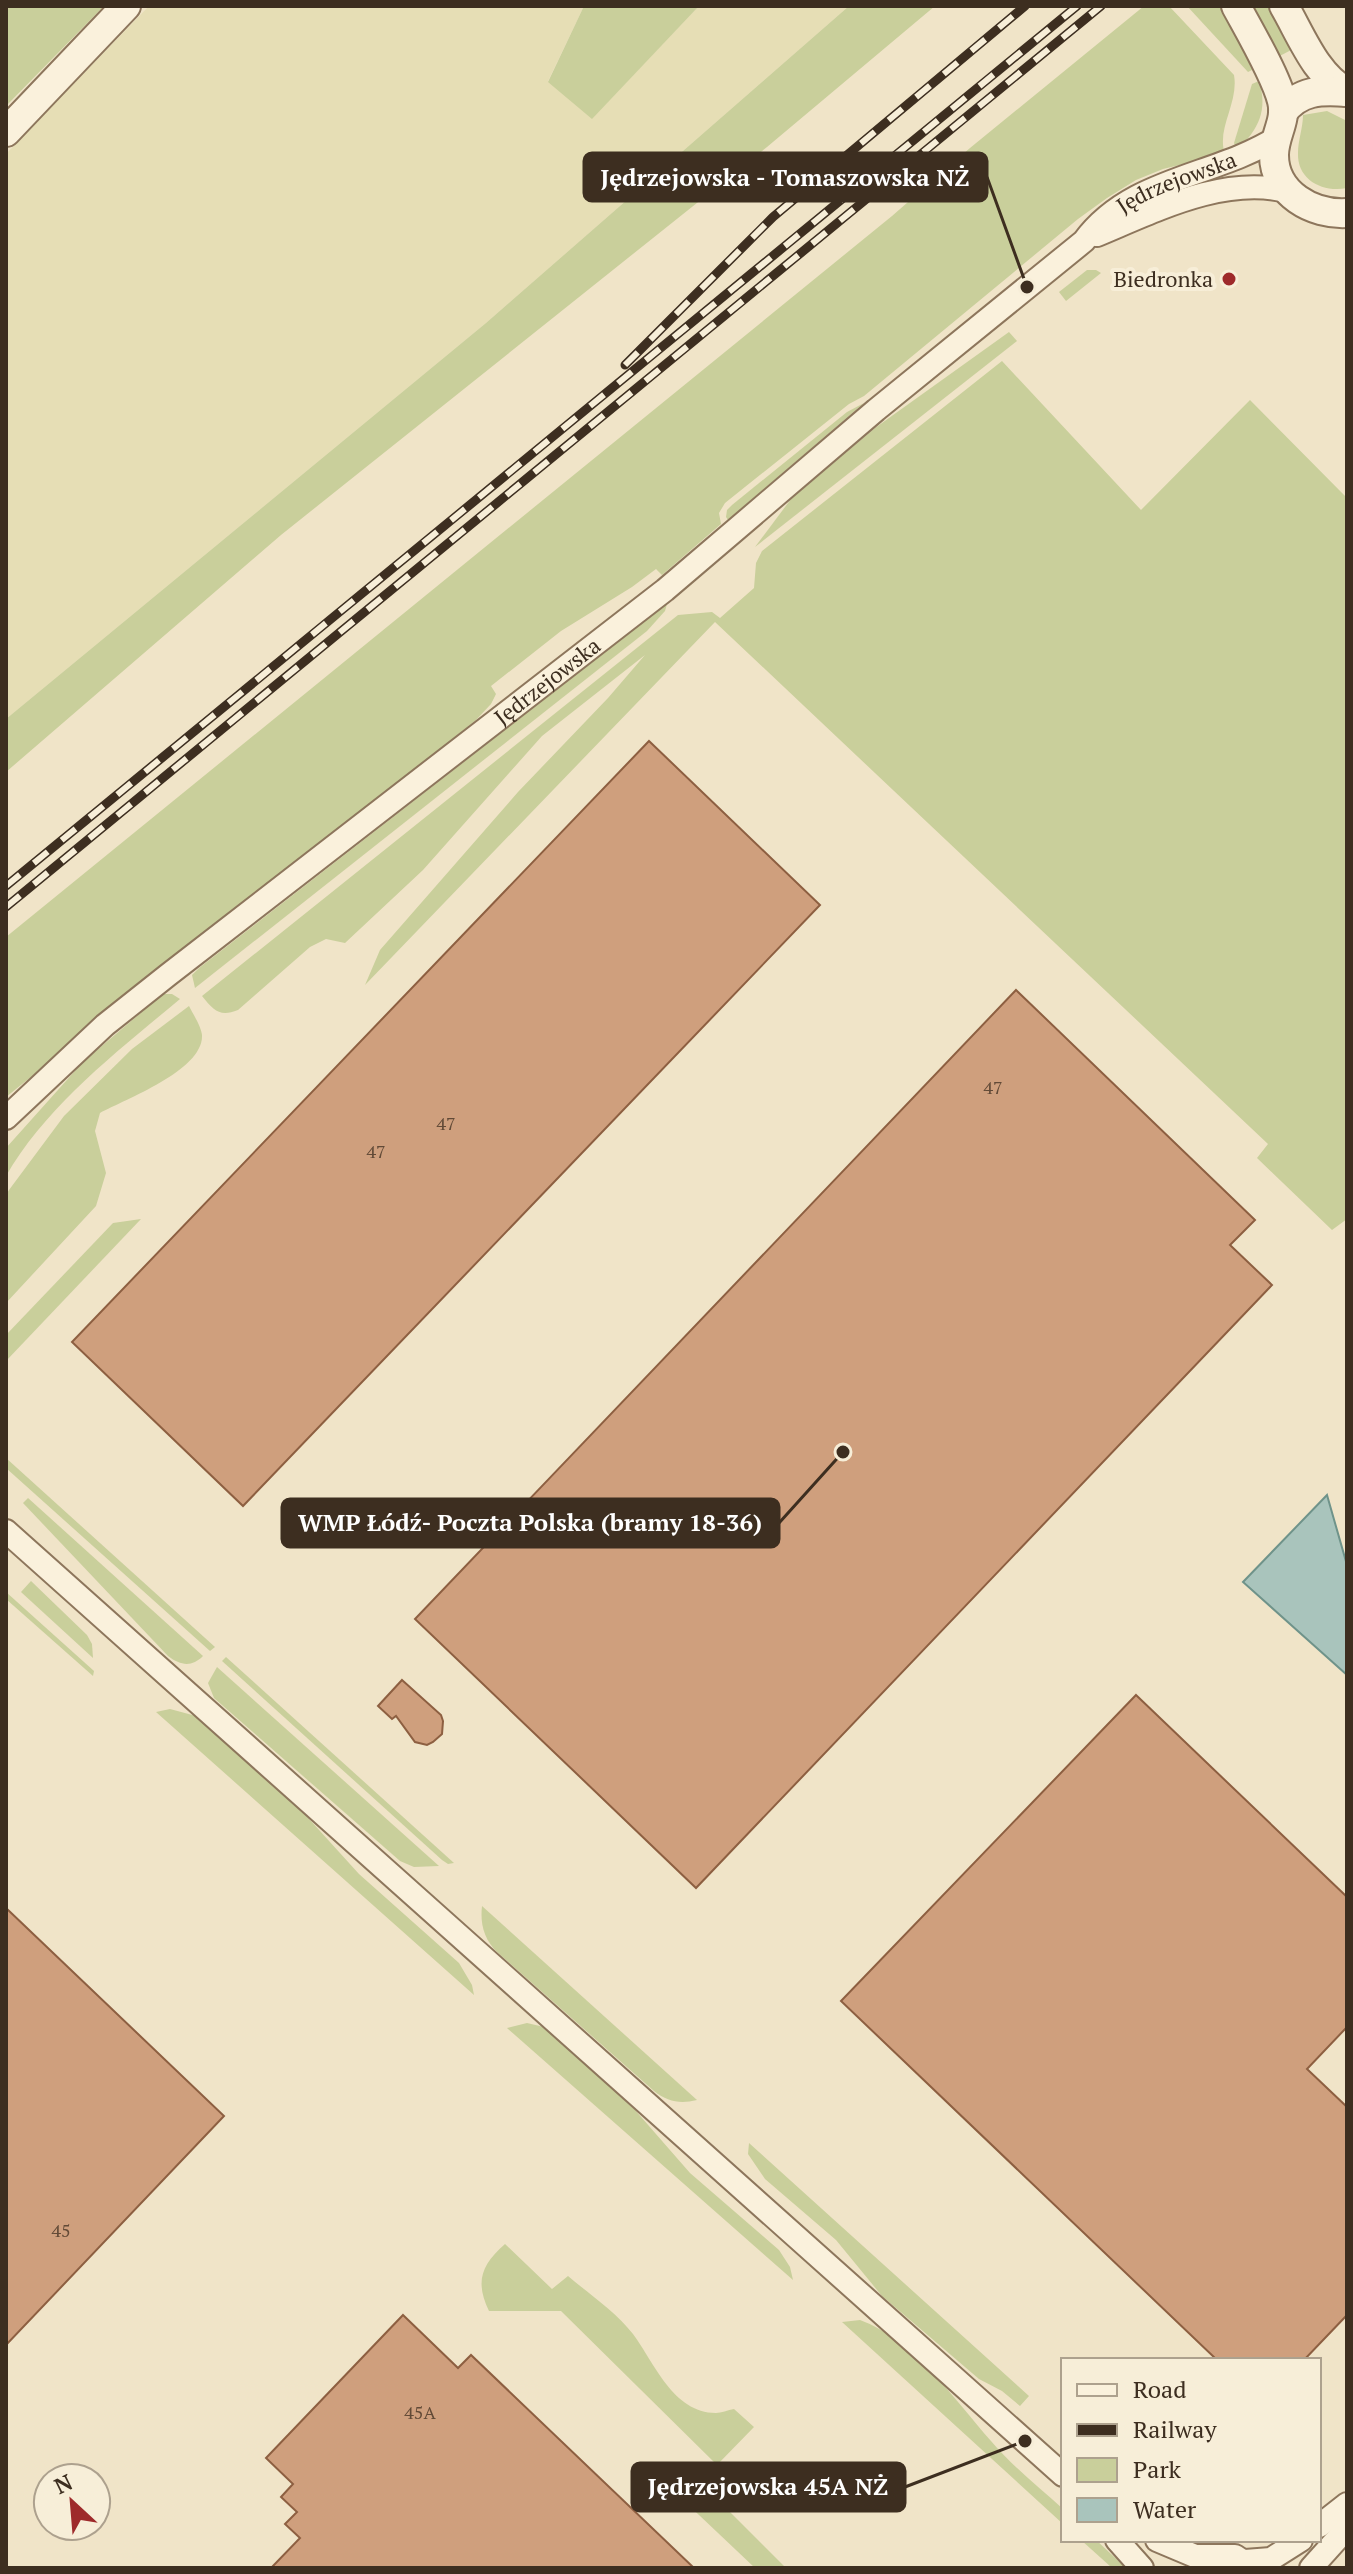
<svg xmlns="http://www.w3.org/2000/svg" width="1353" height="2574" font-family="'PT Serif',serif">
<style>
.farmland{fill:#e6deb5}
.green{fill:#c9cf9b}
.water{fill:#a9c4bc;stroke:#6f938a;stroke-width:2}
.building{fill:#cf9f7d;stroke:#8d5f41;stroke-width:2}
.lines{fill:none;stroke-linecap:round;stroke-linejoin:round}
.minor-casing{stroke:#8d765c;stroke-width:26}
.tertiary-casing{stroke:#8d765c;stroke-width:32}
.minor{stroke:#faf1dc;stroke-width:22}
.tertiary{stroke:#faf1dc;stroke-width:28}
.rail-casing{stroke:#3d2e20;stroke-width:9}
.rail{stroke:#f7eed8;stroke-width:6;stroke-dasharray:18;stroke-linecap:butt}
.poi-dot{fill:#9e2a2b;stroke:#f7eed8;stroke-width:3}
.labels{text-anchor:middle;stroke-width:8;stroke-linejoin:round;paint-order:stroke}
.number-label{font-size:18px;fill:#624a37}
.street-label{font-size:22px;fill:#3d2e20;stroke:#f7eed8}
.poi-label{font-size:22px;fill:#3d2e20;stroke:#f7eed8;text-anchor:end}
.leader{fill:none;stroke:#3d2e20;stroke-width:3}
.callout-dot{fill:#3d2e20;stroke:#f7eed8;stroke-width:3}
.callout{fill:#3d2e20;stroke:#3d2e20;stroke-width:3}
.callout-label{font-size:24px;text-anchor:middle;font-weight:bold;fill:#fff}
</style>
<rect width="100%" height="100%" fill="#f0e4c8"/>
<polygon class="farmland" points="149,6 584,6 548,81 592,118 699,6 849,6 486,323 6,719 6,154"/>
<g class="green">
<polygon points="6,6 104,6 6,106"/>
<polygon points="584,6 699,6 592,119 548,82"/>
<polygon points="849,6 935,6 767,147 281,535 6,772 6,719 486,323"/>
<path d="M1144 6H1169L1234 75C1239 103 1216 129 1225 154L1163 169 1136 180 1107 198 1078 219 864 396 849 404 725 503 719 513 721 524 662 575 656 569 632 587 561 631 491 686 496 694 491 704 476 720 6 1097V937L892 216 970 148Z"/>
<polygon points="1187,6 1223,6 1254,69 1248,72"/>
<polygon points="1248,6 1271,6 1295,48 1274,59"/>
<path d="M1259 81C1268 110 1259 129 1237 150L1234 143 1252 84Z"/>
<path d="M1327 111 1347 121V188C1323 193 1297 180 1298 153 1298 140 1303 128 1303 115Z"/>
<polygon points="1087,270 1096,270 1101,273 1066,301 1059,292"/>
<polygon points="1009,332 1017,341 755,547 791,499 875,428"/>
<path d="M1002 361 1141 510 1250 400 1347 498V1219L1332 1230 1257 1158 1268 1144 715 622 365 985 380 950 518 792 608 698 645 655 542 736 423 870 345 943 326 939 310 947 238 1010C220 1017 214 1011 202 996L678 615 712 612 720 618 754 588 756 563 762 551Z"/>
<polygon points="864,403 728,520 726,517 727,510 732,505 847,412"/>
<polygon points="667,604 665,611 647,631 195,988 192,975 199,968"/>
<path d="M163 994H172L180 999C119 1050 46 1106 6 1176V1148L83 1062Z"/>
<path d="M189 1006C193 1014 201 1026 202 1035 204 1070 126 1099 100 1113L95 1131 106 1173 96 1206 6 1303V1195L9 1190 64 1116 132 1049Z"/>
<polygon points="141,1219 6,1361 6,1335 113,1223"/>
<polygon points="6,1458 215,1647 210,1651 6,1468"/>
<path d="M28 1498 203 1656C192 1667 181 1666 168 1656L23 1503Z"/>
<polygon points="31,1581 87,1635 92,1644 93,1658 21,1592"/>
<polygon points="6,1592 94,1671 93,1676 6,1599"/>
<polygon points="226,1657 454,1863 448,1864 442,1860 222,1661"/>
<polygon points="217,1667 439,1866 414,1867 400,1861 214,1698 208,1683"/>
<polygon points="170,1709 196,1716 300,1809 359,1874 459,1963 472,1985 474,1995 156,1712"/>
<path d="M482 1906 697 2100C680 2104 668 2102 654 2091L497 1952C484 1939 480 1924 482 1906Z"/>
<polygon points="527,2023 544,2027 635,2110 690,2173 779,2250 790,2267 793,2280 507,2028"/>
<polygon points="749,2143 1029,2396 1020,2406 1002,2391 979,2379 882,2296 836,2240 765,2179 748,2154"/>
<path d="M505 2244 552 2289 568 2276C589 2294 616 2312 633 2334 654 2362 673 2413 716 2413 721 2413 728 2410 734 2409L754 2427 717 2465 561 2311H489C475 2282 481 2265 505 2244Z"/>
<path d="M860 2320C913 2339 954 2399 991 2441 1012 2466 1039 2487 1063 2509V2524L842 2322Z"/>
<polygon points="670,2464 710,2466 717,2472 708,2483 708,2490 786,2568 755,2568 662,2480 657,2473 658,2468"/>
<polygon points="1081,2540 1096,2540 1125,2567 1111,2567"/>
</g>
<polygon class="water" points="1327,1495 1347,1565 1347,1675 1243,1582"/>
<g class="building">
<polygon points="649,741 820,905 243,1506 72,1342"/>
<polygon points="1016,990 1255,1220 1230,1245 1272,1285 696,1888 415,1619"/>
<polygon points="402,1680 441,1715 443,1721 442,1734 433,1742 427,1745 415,1742 396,1716 392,1719 378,1706"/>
<polygon points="1136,1695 1347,1897 1347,2027 1307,2069 1347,2107 1347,2315 1304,2360 1217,2360 841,2001"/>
<polygon points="6,1908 224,2116 6,2345"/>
<polygon points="403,2315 458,2368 471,2355 694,2568 271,2568 300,2538 285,2524 297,2512 281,2497 293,2484 266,2458"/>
</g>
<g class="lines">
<g class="minor-casing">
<g id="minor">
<path d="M1097 235C1155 211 1226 174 1290 192"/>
<path id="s1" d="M6 1118 105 1025 168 975 665 590 876 410 1084 241C1131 177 1216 177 1278 137"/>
<polyline points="6,1531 1063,2475"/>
<polyline points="1319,2526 1347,2504"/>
<polyline points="1117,2540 1142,2568"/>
<polyline points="1157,2540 1195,2556 1235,2556 1253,2568"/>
<polyline points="1245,2561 1271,2559 1301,2540"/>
<polyline points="1311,2568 1347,2528"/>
</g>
</g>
<g class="tertiary-casing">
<g id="tertiary">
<path d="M1236 6C1249 30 1276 76 1282 101 1287 121 1274 135 1274 155 1274 194 1313 215 1347 213"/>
<path d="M1284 6C1301 35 1316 76 1347 92"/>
<path d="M1283 112C1300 90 1321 90 1347 92"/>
<polyline points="6,132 126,6"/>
</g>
</g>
<use href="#minor" class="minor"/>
<use href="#tertiary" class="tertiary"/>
<g class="rail-casing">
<g id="rail">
<polyline points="625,365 773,217 1025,6"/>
<polyline points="6,886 1077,6"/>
<polyline points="6,907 1101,6"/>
</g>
</g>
<use href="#rail" class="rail"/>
</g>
<circle class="poi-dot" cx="1229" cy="279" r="8"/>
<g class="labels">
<g class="number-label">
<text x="993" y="1094">47</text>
<text x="446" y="1130">47</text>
<text x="376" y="1158">47</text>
<text x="61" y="2237">45</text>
<text x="420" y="2419">45A</text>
</g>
<g class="street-label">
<text dy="8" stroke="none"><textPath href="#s1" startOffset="1502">Jędrzejowska</textPath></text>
<text dy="8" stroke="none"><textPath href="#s1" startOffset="696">Jędrzejowska</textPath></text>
</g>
<g class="poi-label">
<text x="1213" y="287">Biedronka</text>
</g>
</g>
<path class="leader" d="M1027 287L987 177M843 1452L779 1523M1025 2441L905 2487"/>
<g class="callout-dot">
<circle cx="1027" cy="287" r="8"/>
<circle cx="843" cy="1452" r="8"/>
<circle cx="1025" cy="2441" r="8"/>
</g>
<g class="callout">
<rect x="584" y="153" width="403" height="48" rx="8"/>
<rect x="282" y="1499" width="497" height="48" rx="8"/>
<rect x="632" y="2463" width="273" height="48" rx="8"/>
</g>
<g class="callout-label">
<text x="785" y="186">Jędrzejowska - Tomaszowska NŻ</text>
<text x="530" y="1531">WMP Łódź- Poczta Polska (bramy 18-36)</text>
<text x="768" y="2495">Jędrzejowska 45A NŻ</text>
</g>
<rect width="1353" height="2574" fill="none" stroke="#3d2e20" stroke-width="16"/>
<rect x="1061" y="2358" width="260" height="184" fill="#f7eed8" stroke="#ada18e" stroke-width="2"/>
<rect x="1077" y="2384" width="40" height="12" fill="#faf1dc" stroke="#ada18e" stroke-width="2"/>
<text x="1133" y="2398" font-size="24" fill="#3d2e20">Road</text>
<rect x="1077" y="2424" width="40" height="12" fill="#3d2e20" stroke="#ada18e" stroke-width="2"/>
<text x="1133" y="2438" font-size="24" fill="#3d2e20">Railway</text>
<rect x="1077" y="2458" width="40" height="24" fill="#c9cf9b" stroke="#ada18e" stroke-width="2"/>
<text x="1133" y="2478" font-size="24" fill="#3d2e20">Park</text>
<rect x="1077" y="2498" width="40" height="24" fill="#a9c4bc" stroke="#ada18e" stroke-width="2"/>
<text x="1133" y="2518" font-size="24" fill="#3d2e20">Water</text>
<g transform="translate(72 2502) rotate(334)"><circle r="38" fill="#f7eed8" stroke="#ada18e" stroke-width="2"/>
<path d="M0-6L14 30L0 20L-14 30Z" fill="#9e2a2b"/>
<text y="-12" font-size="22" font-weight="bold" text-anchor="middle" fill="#3d2e20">N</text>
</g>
</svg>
